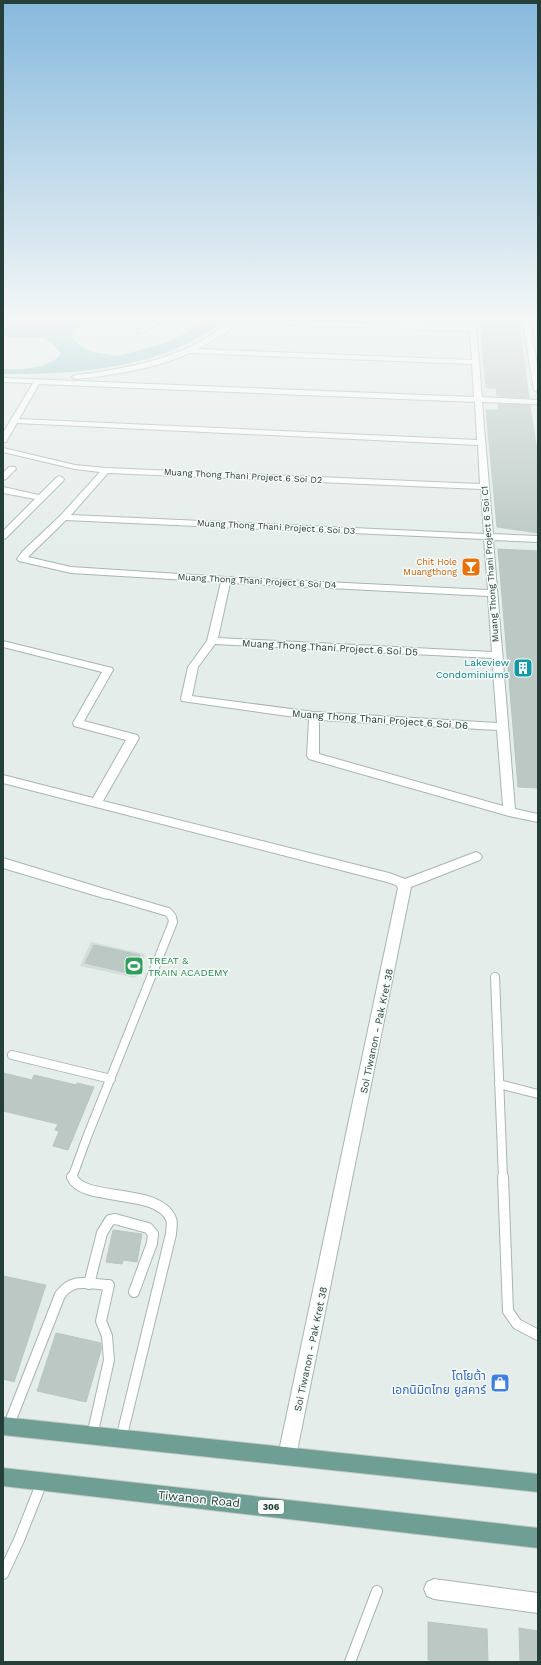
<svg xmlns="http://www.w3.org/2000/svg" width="541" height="1665" font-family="'Work Sans','Noto Sans Thai',sans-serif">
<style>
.built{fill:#d4ddd9}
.water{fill:#93c1cd}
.building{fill:#bbc8c3;stroke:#b8c6c1}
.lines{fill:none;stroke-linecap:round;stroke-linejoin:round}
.lane-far1-casing{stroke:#a8b5b1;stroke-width:10}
.lane-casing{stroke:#a8b5b1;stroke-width:12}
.street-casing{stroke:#a8b5b1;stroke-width:2}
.secondary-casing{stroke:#a5b8b2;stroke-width:2}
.primary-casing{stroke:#c2c9c7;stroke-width:2}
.lane-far1{stroke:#fff;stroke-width:8}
.lane{stroke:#fff;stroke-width:10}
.street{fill:#fff;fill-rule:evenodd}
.secondary{fill:#fff;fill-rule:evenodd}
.primary{fill:#6e9e94;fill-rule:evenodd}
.labels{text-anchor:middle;stroke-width:3;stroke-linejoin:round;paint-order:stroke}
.far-street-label{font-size:9px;fill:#263e38;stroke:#f6faf8}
.far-food-label{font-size:9px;fill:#c56008;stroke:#f6faf8;text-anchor:end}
.shield{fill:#f6faf8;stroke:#647672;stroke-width:1}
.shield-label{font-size:9px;font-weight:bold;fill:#263e38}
.street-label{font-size:10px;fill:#263e38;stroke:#f6faf8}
.culture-label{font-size:10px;fill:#0d838f;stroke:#f6faf8;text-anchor:end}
.leisure-label{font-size:10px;fill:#27864d;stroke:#f6faf8;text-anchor:start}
.near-shop-label{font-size:12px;fill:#366cbe;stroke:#f6faf8;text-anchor:end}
.near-street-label{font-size:12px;fill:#263e38;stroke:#f6faf8}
</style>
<rect width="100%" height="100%" fill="#e5edea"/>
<polygon class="built" points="91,942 145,954 135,978 80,966"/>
<path class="water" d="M3 316H96L78 326 72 337 80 346 93 352 118 356 165 343 193 330 212 316H227C175 368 73 375 3 374V369C22 370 48 369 61 354L55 346 44 338 3 337Z"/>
<g class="building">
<polygon points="480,316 518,316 529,398 497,396 496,388 486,388"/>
<polygon points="498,404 530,405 538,457 538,533 497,527 486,410 499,410"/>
<polygon points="498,549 538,551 538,788 518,787"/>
<polygon points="94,945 140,955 132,974 85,963"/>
<polygon points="3,1073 32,1080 34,1075 76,1085 77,1083 94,1087 68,1150 53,1146 59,1131 55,1130 58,1124 3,1111"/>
<polygon points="113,1230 142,1234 137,1262 123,1260 122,1264 106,1262"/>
<polygon points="3,1276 46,1285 14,1382 3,1379"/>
<polygon points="56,1333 101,1343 101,1350 86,1402 37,1391"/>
<polygon points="428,1622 487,1629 488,1662 445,1662 428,1660"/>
<polygon points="519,1628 538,1631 538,1662 520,1662"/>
</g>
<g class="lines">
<g class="lane-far1-casing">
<g id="lane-far1">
<polyline points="495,977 503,1178"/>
<polyline points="12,1055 111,1079"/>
<polyline points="499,1084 538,1094"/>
<polyline points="72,1178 87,1137 173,922 172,917 168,912 107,894"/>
</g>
</g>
<g class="lane-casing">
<g id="lane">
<path d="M72 1177C83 1203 158 1187 171 1219 173 1223 171 1229 171 1234L121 1439"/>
<polyline points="503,1177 508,1311 517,1324 538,1335"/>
<polyline points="89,1284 102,1233 110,1220 115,1219 148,1228 153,1234 152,1243 134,1292"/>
<path d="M8 1427 60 1295C73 1277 89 1284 109 1285L101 1321 107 1336 109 1360 92 1436"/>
<polyline points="3,1574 19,1540 42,1482"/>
<polyline points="350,1662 377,1591"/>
</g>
</g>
<g class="street-casing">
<g id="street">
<polygon points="160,316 168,316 155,326 139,333 136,331 151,324"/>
<path d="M236 316H243L241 319 469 327V316H475L482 397 538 400V404L482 402 493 534 538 536V542L493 540 515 809 538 814V822L509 816 309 759 307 756 309 719 182 701 181 699 188 667 207 641 221 582 71 573 19 561 17 559 22 552 61 515 100 472 75 469 3 452V448L75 465 106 468 480 484 478 445 17 423 6 442H3V433L33 383 3 382V378L474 397 472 364 190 353C154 369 115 375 76 379L72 377 76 375C134 368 191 357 236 316ZM236 323 470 331 472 360 198 349 227 332ZM39 384 475 402 477 440 19 419ZM108 473 481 489 484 534 71 515ZM66 520 484 539 488 590 226 577 71 567 28 557ZM230 583 488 596 492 652 218 638ZM215 644 492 658 497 723 314 712 192 696 198 667ZM319 720 497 730 503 806 319 754Z"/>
<polygon points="9,467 15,467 16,469 6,479 3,480 3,473"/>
<polygon points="60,476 64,479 63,481 6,538 3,539 3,531 35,499 3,493 3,487 39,495 57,477"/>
<polygon points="3,641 112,668 113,670 84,721 137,735 139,738 103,801 389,873 405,879 476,852 480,854 482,857 480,860 411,887 296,1456 293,1462 287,1465 281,1462 278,1456 398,888 396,885 387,882 3,783 3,775 93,798 126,740 74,726 73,723 102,672 3,647"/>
<polygon points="3,858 111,891 113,894 111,897 107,899 3,868"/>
<polygon points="434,1579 538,1593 538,1613 434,1599 427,1596 424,1589 427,1582"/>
</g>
</g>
<g class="secondary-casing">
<g id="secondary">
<polygon points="522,316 528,316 538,369 538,392 534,390"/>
<polygon points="531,316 537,316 538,339 535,337"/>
</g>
</g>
<g class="primary-casing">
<g id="primary">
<polygon points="3,1417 538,1474 538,1492 3,1435"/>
<polygon points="3,1468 538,1528 538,1548 3,1486"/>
</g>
</g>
<use href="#lane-far1" class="lane-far1"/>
<use href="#lane" class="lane"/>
<use href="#street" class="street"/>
<use href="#secondary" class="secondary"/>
<use href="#primary" class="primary"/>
</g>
<linearGradient id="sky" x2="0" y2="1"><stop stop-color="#86b9dd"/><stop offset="0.58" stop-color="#f3f7f6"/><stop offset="1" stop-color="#f3f7f6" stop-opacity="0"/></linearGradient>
<rect width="541" height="549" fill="url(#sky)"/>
<defs>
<g id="bar-square" transform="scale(1)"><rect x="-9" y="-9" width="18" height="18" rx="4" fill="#e8710a" stroke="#f6faf8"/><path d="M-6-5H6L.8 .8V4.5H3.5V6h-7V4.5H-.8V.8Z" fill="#fff"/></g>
<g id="building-square" transform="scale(1)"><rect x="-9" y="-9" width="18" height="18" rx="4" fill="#0f9aa8" stroke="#f6faf8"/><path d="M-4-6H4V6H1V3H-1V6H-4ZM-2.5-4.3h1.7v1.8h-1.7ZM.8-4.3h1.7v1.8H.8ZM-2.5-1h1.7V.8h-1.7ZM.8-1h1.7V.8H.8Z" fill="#fff"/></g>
<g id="stadium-square" transform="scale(1)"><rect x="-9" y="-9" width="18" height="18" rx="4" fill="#2e9e5b" stroke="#f6faf8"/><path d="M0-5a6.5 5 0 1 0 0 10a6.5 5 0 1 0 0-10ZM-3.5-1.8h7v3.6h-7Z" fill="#fff"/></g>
<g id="shop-square" transform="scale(1)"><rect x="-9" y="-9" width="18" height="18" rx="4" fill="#3f7fe0" stroke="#f6faf8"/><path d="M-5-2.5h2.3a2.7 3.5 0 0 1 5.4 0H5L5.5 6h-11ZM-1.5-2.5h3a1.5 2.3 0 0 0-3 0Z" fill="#fff"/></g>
</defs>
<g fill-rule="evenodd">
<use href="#bar-square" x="471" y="567"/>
<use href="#building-square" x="523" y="668"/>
<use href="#stadium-square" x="134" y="966"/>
<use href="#shop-square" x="500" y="1383"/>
</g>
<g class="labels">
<g class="far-street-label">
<text transform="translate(243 476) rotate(3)" y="3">Muang Thong Thani Project 6 Soi D2</text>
<text transform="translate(276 527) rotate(3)" y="3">Muang Thong Thani Project 6 Soi D3</text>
<text transform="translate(490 564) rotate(-94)" y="3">Muang Thong Thani Project 6 Soi C1</text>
<text transform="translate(257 581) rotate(3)" y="3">Muang Thong Thani Project 6 Soi D4</text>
</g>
<g class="far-food-label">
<text x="457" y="565">Chit Hole<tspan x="457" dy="10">Muangthong</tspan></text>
</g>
<rect class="shield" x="258" y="1500" width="26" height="14" rx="3"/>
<g class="shield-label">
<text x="271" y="1510">306</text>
</g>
<g class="street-label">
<text transform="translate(330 647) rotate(3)" y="4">Muang Thong Thani Project 6 Soi D5</text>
<text transform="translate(380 719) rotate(4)" y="4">Muang Thong Thani Project 6 Soi D6</text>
<text transform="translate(376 1031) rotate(-78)" y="4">Soi Tiwanon - Pak Kret 38</text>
<text transform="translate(310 1349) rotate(-78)" y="4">Soi Tiwanon - Pak Kret 38</text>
</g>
<g class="culture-label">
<text x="509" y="666">Lakeview<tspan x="509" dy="12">Condominiums</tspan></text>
</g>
<g class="leisure-label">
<text x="148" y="964">TREAT &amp;<tspan x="148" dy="12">TRAIN ACADEMY</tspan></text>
</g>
<g class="near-shop-label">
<text x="486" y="1380">โตโยต้า<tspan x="486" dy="14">เอกนิมิตไทย ยูสคาร์</tspan></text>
</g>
<g class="near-street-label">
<text transform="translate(199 1499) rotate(6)" y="4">Tiwanon Road</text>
</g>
</g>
<rect width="541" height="1665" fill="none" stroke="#263e38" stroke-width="8"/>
</svg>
